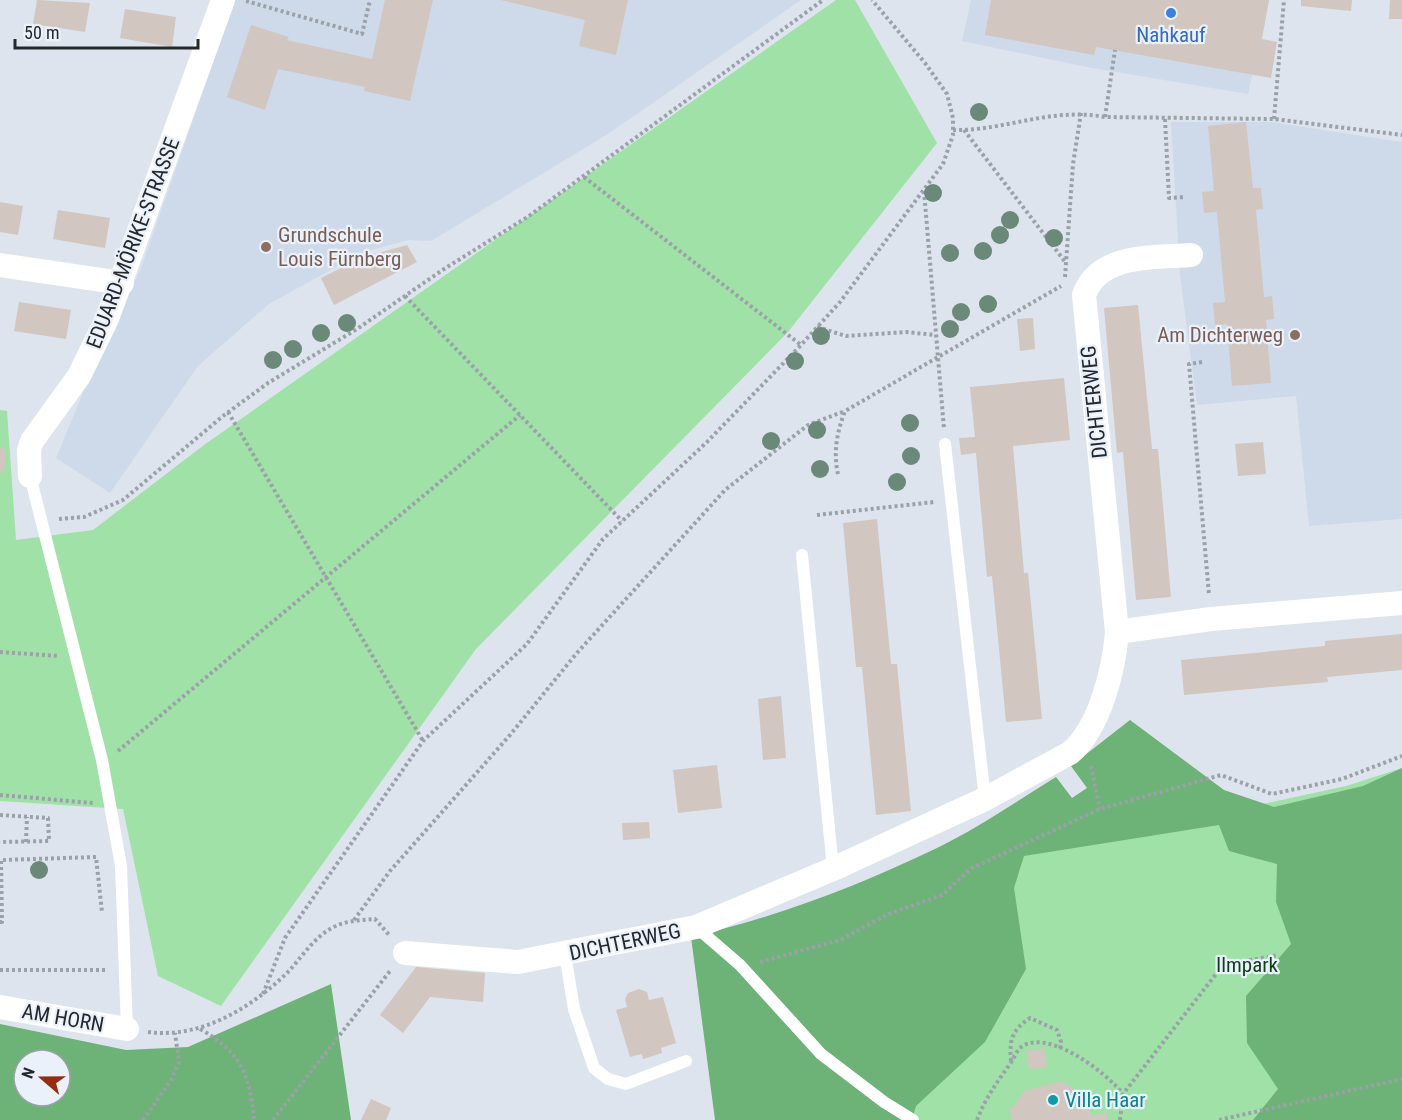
<svg xmlns="http://www.w3.org/2000/svg" width="1402" height="1120" font-family="'Roboto Condensed',sans-serif">
<style>
.built{fill:#cedae9}
.green{fill:#a0e1a7}
.forest{fill:#6db276;fill-rule:evenodd}
.building{fill:#d1c6c0}
.lines{fill:none;stroke-linecap:round;stroke-linejoin:round}
.path{stroke:#9ba1a8;stroke-width:4;stroke-dasharray:3 3;stroke-linecap:butt}
.lane{stroke:#fff;stroke-width:12}
.street{stroke:#fff;stroke-width:24}
.tree{fill:#6a8978}
.shop-dot{fill:#3f7fe0;stroke:#eaf1fb;stroke-width:2}
.education-dot{fill:#8d6e63;stroke:#eaf1fb;stroke-width:2}
.culture-dot{fill:#0f9aa8;stroke:#eaf1fb;stroke-width:2}
.labels{text-anchor:middle;stroke-width:4.5;stroke-linejoin:round;paint-order:stroke}
.shop-label{font-size:21px;fill:#366cbe;stroke:#eaf1fb}
.education-label{font-size:21px;fill:#785e54;stroke:#eaf1fb;text-anchor:start}
.street-label{font-size:21px;fill:#25282b;stroke:#eaf1fb}
.park-label{font-size:21px;fill:#0c3f18;stroke:#eaf1fb}
.culture-label{font-size:21px;fill:#0d838f;stroke:#eaf1fb;text-anchor:start}
</style>
<rect width="100%" height="100%" fill="#dde4ed"/>
<g class="built">
<polygon points="235,0 801,0 608,134 431,241 409,240 363,252 269,304 198,366 110,493 56,458 85,388 141,268"/>
<polygon points="971,0 1269,0 1248,94 1092,68 962,41"/>
<polygon points="1171,122 1271,122 1402,142 1402,519 1309,526 1296,396 1197,405 1180,275"/>
</g>
<g class="green">
<polygon points="836,0 855,0 937,143 788,332 476,649 221,1006 158,976 123,809 0,801 0,410 7,411 16,540 93,530 204,445"/>
<polygon points="1402,768 1402,1120 719,1120 1024,856 1346,786"/>
</g>
<g class="forest">
<path d="M1130 720 1224 790 1274 807 1363 786 1402 768V1120H1253L1278 1089 1247 1043 1246 996 1291 944 1276 902 1277 864 1229 851 1219 825 1024 856 1014 888 1026 969 985 1042 916 1106 912 1120H715L691 937C777 917 858 886 937 848 978 828 1017 801 1056 777L1072 798 1087 788 1071 766Z"/>
<path d="M331 984 351 1120H0V1024L126 1050 188 1047ZM24 1060H60V1096H24Z"/>
</g>
<g class="building">
<polygon points="37,0 90,3 85,32 33,24"/>
<polygon points="385,0 433,0 410,101 364,91 365,87 278,69 265,110 227,97 251,25 289,37 287,40 372,59"/>
<polygon points="501,0 628,0 616,55 579,46 585,20"/>
<polygon points="991,0 1269,0 1262,39 1277,42 1271,78 1096,47 1094,55 985,35"/>
<polygon points="1301,0 1352,0 1351,11 1301,6"/>
<polygon points="1390,0 1402,0 1402,19 1389,19"/>
<polygon points="125,9 176,17 172,47 120,38"/>
<polygon points="1246,122 1253,188 1261,188 1263,209 1256,210 1264,297 1272,296 1274,319 1266,320 1271,383 1232,386 1227,324 1215,325 1213,303 1225,302 1217,212 1204,213 1202,192 1214,191 1208,126"/>
<polygon points="0,202 23,206 18,235 0,232"/>
<polygon points="58,210 110,218 105,248 53,239"/>
<polygon points="407,245 417,262 334,305 321,278 361,258"/>
<polygon points="19,302 71,310 66,339 14,331"/>
<polygon points="1138,305 1152,449 1158,449 1171,597 1136,600 1123,452 1117,453 1104,308"/>
<polygon points="1033,318 1035,349 1020,351 1017,319"/>
<polygon points="1064,378 1070,440 1013,446 1024,573 1028,573 1042,719 1006,722 992,576 987,577 976,453 961,455 959,438 975,437 970,387"/>
<polygon points="1263,442 1266,474 1238,476 1235,444"/>
<polygon points="0,448 6,449 4,473 0,472"/>
<polygon points="877,519 891,664 897,664 911,811 876,815 862,667 856,667 843,523"/>
<polygon points="1402,634 1402,670 1327,677 1328,682 1184,695 1181,660 1325,646 1325,641"/>
<polygon points="781,696 786,758 763,760 758,699"/>
<polygon points="717,765 722,808 678,813 673,770"/>
<polygon points="649,822 650,838 623,840 622,823"/>
<polygon points="416,967 485,973 483,1002 430,997 403,1033 380,1015"/>
<polygon points="639,989 647,992 649,1000 663,997 676,1043 661,1048 662,1053 643,1059 642,1054 630,1057 616,1010 627,1007 625,999 628,993"/>
<polygon points="1044,1048 1047,1067 1029,1069 1026,1051"/>
<polygon points="1061,1081 1081,1092 1086,1091 1091,1116 1106,1112 1108,1120 1012,1120 1009,1108 1013,1108 1024,1091"/>
<polygon points="371,1099 391,1108 386,1120 361,1120"/>
</g>
<g class="lines">
<g class="path">
<polyline points="246,1 362,34 370,0"/>
<polyline points="1105,117 1115,50"/>
<polyline points="1165,119 1169,198 1185,197"/>
<polyline points="1274,119 1284,0"/>
<path d="M953 130C1006 131 1049 107 1105 117L1274 119 1402 135"/>
<polyline points="964,130 1066,263"/>
<polyline points="584,177 801,345"/>
<polyline points="924,191 944,429"/>
<polyline points="1065,277 1073,164 1081,113"/>
<polyline points="405,296 622,521"/>
<polyline points="817,327 846,336 906,332 935,335"/>
<polyline points="1202,362 1189,364 1209,595"/>
<polyline points="228,412 423,741"/>
<path d="M838 474C833 452 837 432 845 411L1061 286"/>
<polyline points="817,515 934,502"/>
<polyline points="59,519 84,517 123,500 223,416 268,383 357,329 444,269 529,216 823,0"/>
<polyline points="0,652 59,656"/>
<polyline points="118,751 520,415"/>
<polyline points="1091,766 1100,809"/>
<polyline points="0,795 93,803"/>
<polyline points="0,815 48,818 49,841 0,842"/>
<polyline points="26,842 27,817"/>
<polyline points="3,860 96,857 102,912"/>
<polyline points="354,920 390,871 510,735 576,654 725,490 808,425 845,411"/>
<polyline points="0,922 2,922 1,860"/>
<polyline points="760,962 840,940 888,914 942,895 972,868 1100,809 1221,775 1272,794 1342,779 1402,756"/>
<polyline points="0,970 107,970"/>
<polyline points="263,994 285,938 423,741 527,644 603,539 706,443 801,345 840,302 943,164 953,135 953,118 947,94 925,63 872,0"/>
<path d="M200 1029C241 1052 250 1075 254 1120"/>
<path d="M148 1032C201 1039 251 1008 288 972 301 958 313 939 330 929 343 921 359 920 375 919L390 936"/>
<path d="M1011 1061C1009 1040 1012 1030 1030 1018L1057 1030 1061 1042 1060 1049"/>
<polyline points="143,1120 171,1080 179,1062 175,1033"/>
<polyline points="273,1120 390,971"/>
<path d="M977 1120C985 1099 997 1082 1010 1064 1013 1060 1016 1052 1020 1048 1046 1026 1107 1073 1123 1094"/>
<polyline points="1120,1120 1123,1094 1223,965 1278,955"/>
<polyline points="1219,1120 1402,1079"/>
</g>
<g class="lane">
<polyline points="945,444 985,799"/>
<polyline points="30,476 102,760 121,866 127,1029"/>
<polyline points="802,555 833,869"/>
<polyline points="696,927 740,965 821,1054 884,1102 913,1120"/>
<polyline points="565,954 574,1009 594,1068 608,1079 626,1084 686,1061"/>
</g>
<g class="street">
<polyline points="0,265 122,283"/>
<polyline points="30,476 29,450 32,441 79,376 107,319 223,0"/>
<path d="M1117 632 1084 295C1099 253 1153 258 1191 255"/>
<path d="M405 953 518 962 696 927 833 869 985 799 1070 753C1100 728 1114 669 1117 632L1211 619 1402 603"/>
<polyline points="0,1007 127,1029"/>
</g>
</g>
<g class="tree">
<circle cx="979" cy="112" r="9"/>
<circle cx="933" cy="193" r="9"/>
<circle cx="1010" cy="220" r="9"/>
<circle cx="1000" cy="235" r="9"/>
<circle cx="1054" cy="238" r="9"/>
<circle cx="983" cy="251" r="9"/>
<circle cx="950" cy="253" r="9"/>
<circle cx="988" cy="304" r="9"/>
<circle cx="961" cy="312" r="9"/>
<circle cx="347" cy="323" r="9"/>
<circle cx="950" cy="329" r="9"/>
<circle cx="321" cy="333" r="9"/>
<circle cx="821" cy="336" r="9"/>
<circle cx="293" cy="349" r="9"/>
<circle cx="273" cy="360" r="9"/>
<circle cx="795" cy="361" r="9"/>
<circle cx="910" cy="423" r="9"/>
<circle cx="817" cy="430" r="9"/>
<circle cx="771" cy="441" r="9"/>
<circle cx="911" cy="456" r="9"/>
<circle cx="820" cy="469" r="9"/>
<circle cx="897" cy="482" r="9"/>
<circle cx="39" cy="870" r="9"/>
</g>
<circle class="shop-dot" cx="1171" cy="13" r="6"/>
<g class="education-dot">
<circle cx="266" cy="247" r="6"/>
<circle cx="1295" cy="335" r="6"/>
</g>
<circle class="culture-dot" cx="1053" cy="1100" r="6"/>
<g class="labels">
<g class="shop-label">
<text x="1171" y="42">Nahkauf</text>
</g>
<g class="education-label">
<text x="278" y="242">Grundschule<tspan x="278" dy="24">Louis Fürnberg</tspan></text>
<text x="1283" y="342" text-anchor="end">Am Dichterweg</text>
</g>
<g class="street-label">
<text transform="translate(133 243) rotate(-69)" y="7">EDUARD-MÖRIKE-STRASSE</text>
<text transform="translate(1094 402) rotate(-96)" y="7">DICHTERWEG</text>
<text transform="translate(625 942) rotate(-12)" y="7">DICHTERWEG</text>
<text transform="translate(63 1018) rotate(10)" y="7">AM HORN</text>
</g>
<g class="park-label">
<text x="1247" y="972">Ilmpark</text>
</g>
<g class="culture-label">
<text x="1065" y="1107">Villa Haar</text>
</g>
</g>
<g transform="translate(42 1078) rotate(290)"><circle r="28" fill="#eaf1fb" stroke="#9ba1a8" stroke-width="1.5"/>
<path d="M0-4.5L10 22L0 15L-10 22Z" fill="#952d13"/>
<text y="-9" font-size="16" font-weight="bold" text-anchor="middle" fill="#25282b">N</text>
</g>
<path d="M15 39v9h183v-9" fill="none" stroke="#25282b" stroke-width="3"/>
<text x="24" y="39" font-size="18" fill="#25282b" stroke="#eaf1fb" stroke-width="4.5" paint-order="stroke">50 m</text>
</svg>
